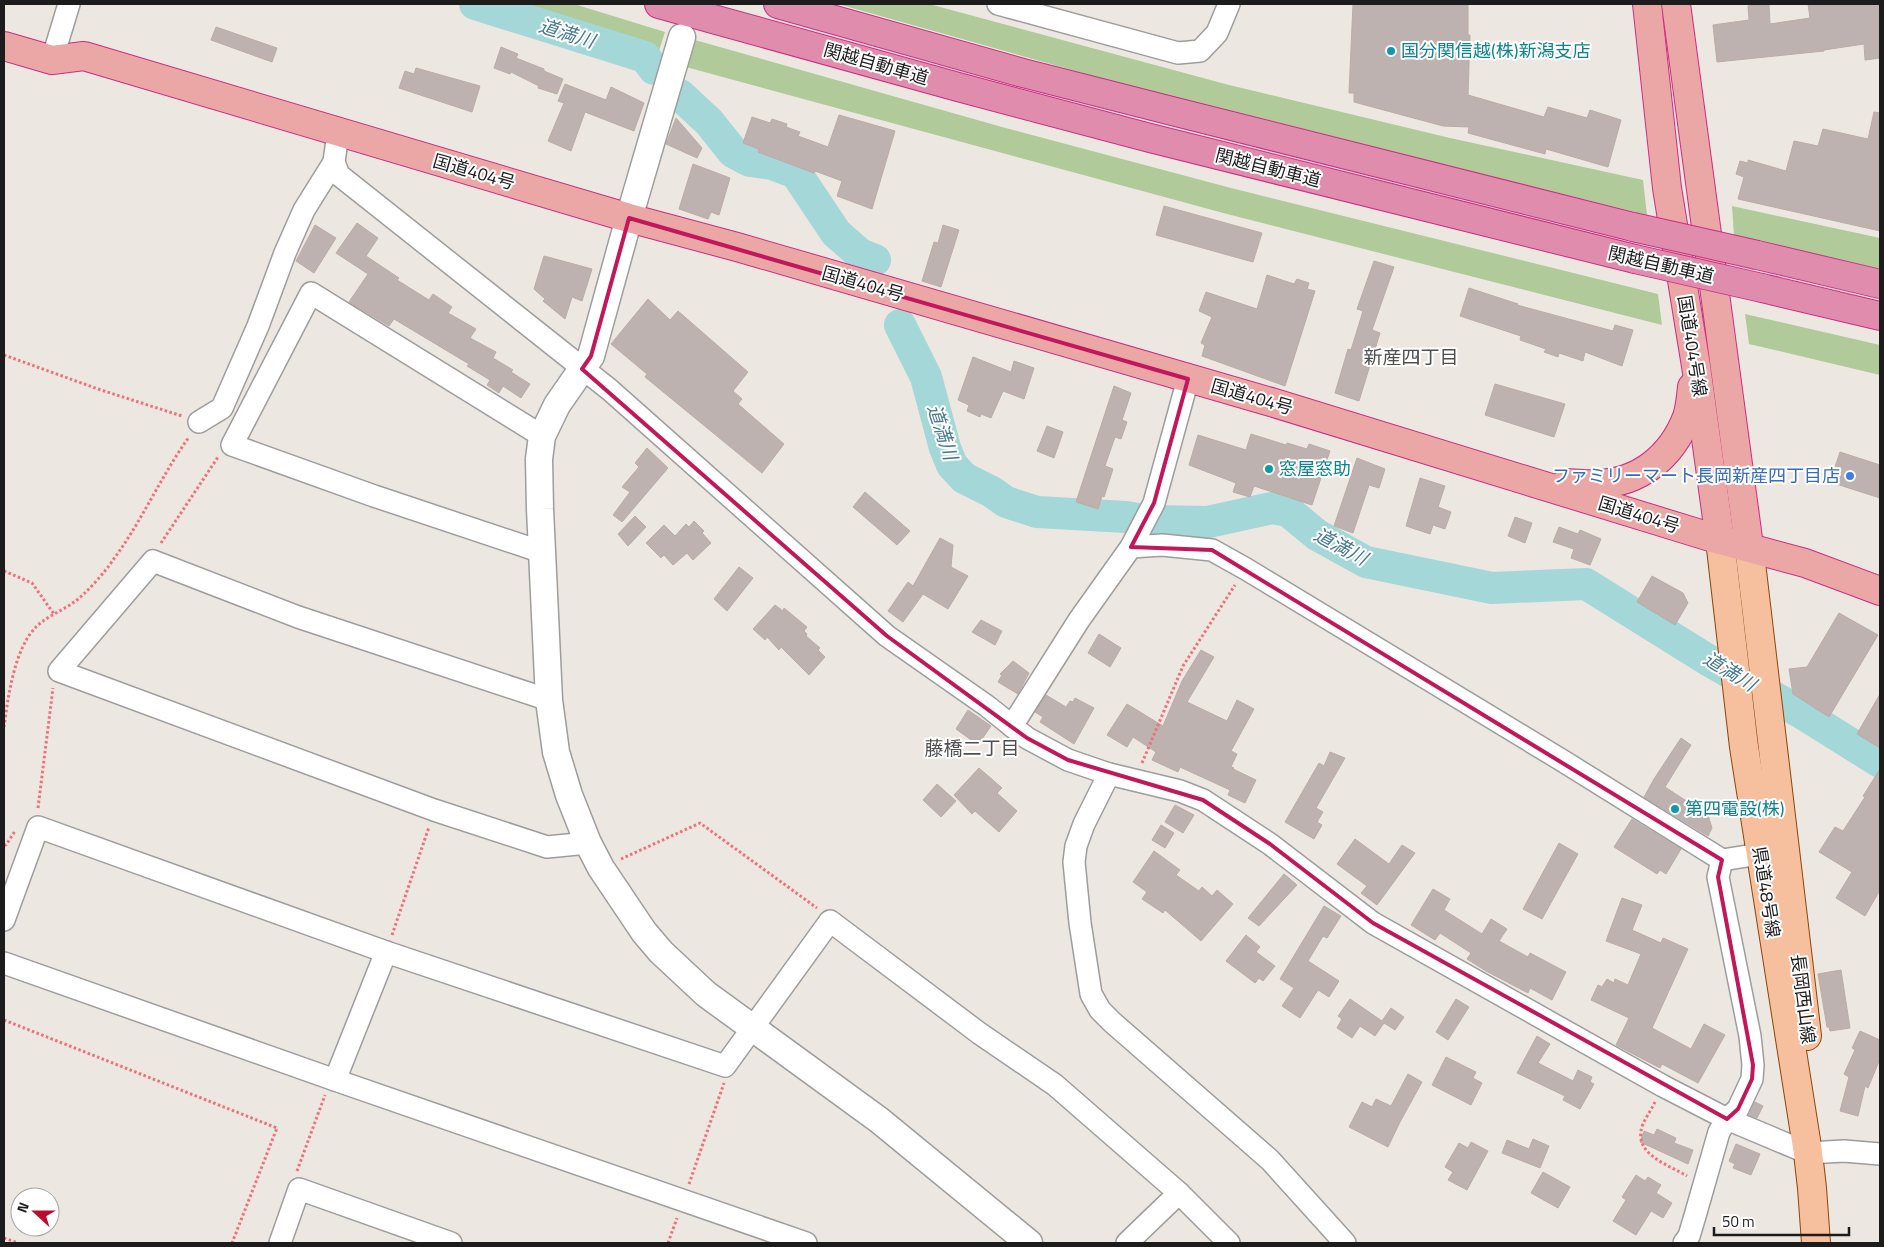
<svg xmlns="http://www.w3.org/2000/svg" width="1884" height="1247" font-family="'Titillium Web','Noto Sans JP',sans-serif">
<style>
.forest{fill:#b1ca99}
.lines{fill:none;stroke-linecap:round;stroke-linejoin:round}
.river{stroke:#a4d7d8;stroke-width:32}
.building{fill:#bdb2af;stroke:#bdaba5}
.minor-casing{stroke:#9d9d9d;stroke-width:24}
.tertiary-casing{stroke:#9d9d9d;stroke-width:29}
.primary-casing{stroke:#8b4608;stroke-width:30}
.trunk-casing{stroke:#cc2d83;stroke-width:30}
.motorway-casing{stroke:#cc2d83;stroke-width:30}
.path{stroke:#f16f7b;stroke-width:3;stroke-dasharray:2.5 2.5;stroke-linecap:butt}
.minor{stroke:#fff;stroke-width:21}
.tertiary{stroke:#fff;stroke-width:26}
.primary{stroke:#f6bf9e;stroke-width:28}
.trunk{stroke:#eba6a6;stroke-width:28}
.motorway{stroke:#e08dad;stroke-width:28}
.motorway-bridge-casing{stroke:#cc2d83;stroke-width:30;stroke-linecap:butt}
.motorway-bridge{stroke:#e08dad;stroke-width:28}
.marked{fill:none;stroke:#c2185b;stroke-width:4;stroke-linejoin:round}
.culture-dot{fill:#0f9aa8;stroke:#fff;stroke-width:2}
.shop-dot{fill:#3f7fe0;stroke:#fff;stroke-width:2}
.labels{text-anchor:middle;stroke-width:4;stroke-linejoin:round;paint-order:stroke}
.culture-label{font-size:18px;fill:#0d838f;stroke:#fff;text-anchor:start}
.street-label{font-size:18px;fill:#1c1c1c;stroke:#fff}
.shop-label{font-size:18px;fill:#366cbe;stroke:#fff;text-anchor:end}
.water-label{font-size:19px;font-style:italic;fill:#45798f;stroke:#fff}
.neighbourhood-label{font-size:19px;fill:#4f4f4f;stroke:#fff}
</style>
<rect width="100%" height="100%" fill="#ede7e2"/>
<g class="forest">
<polygon points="485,4 574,4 665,32 657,57"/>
<polygon points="838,4 929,4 1229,85 1450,138 1643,180 1647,215 1118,83"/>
<polygon points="695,40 1002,127 1231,188 1658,294 1662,325 1227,214 686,67"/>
<polygon points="1732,206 1880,238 1880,269 1734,236"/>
<polygon points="1745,314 1880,345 1880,375 1749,344"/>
</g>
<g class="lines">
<g class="river">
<polyline points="475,4 645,57 654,69"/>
<polyline points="680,95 709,122 733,152 750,161 772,164 796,173 836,233 860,254 875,260"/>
<polyline points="900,325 926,377 945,448 952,465 964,478 992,492 1006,502 1037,512 1126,517 1152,521 1208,522 1272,508 1288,511 1317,535 1366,562 1492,588 1586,584 1708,660 1800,712 1880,762"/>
</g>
</g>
<g class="building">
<polygon points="1353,4 1468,4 1468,35 1470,35 1468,95 1544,117 1548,107 1587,118 1590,110 1621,120 1608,167 1546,149 1545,154 1468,133 1469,127 1443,126 1354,102 1354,93 1349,93"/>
<polygon points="1763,4 1769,4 1770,24 1810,18 1808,4 1880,4 1880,58 1865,60 1864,44 1824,50 1824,51 1717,62 1713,25 1749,20 1748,6"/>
<polygon points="216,27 277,48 272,62 211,40"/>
<polygon points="501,47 518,54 516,58 544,69 544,71 563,79 557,94 538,88 539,86 511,72 510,74 494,68"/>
<polygon points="416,68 480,86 472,112 399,88 405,71 414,74"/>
<polygon points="565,84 606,100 611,87 644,103 634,131 585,112 571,151 548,141 564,103 558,101"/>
<polygon points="1874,112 1880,113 1880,231 1738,199 1744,177 1736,174 1740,161 1748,163 1748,160 1786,171 1794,141 1818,146 1823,129 1868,139"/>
<polygon points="839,115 895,131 872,209 837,196 842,181 815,171 814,173 758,152 759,149 743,143 752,117 770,123 772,119 787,124 786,127 800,132 798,136 828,147"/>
<polygon points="676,118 702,148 697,158 666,144"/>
<polygon points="693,164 730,178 719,215 711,212 708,219 679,209"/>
<polygon points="1164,206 1262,233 1253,262 1156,235"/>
<polygon points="357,223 378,238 366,256 399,278 397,280 429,300 433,294 452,307 448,313 476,329 470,338 496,352 493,358 513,370 511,372 530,384 521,398 503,386 499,393 487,385 490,380 467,366 469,364 394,319 389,326 349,302 368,274 336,253"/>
<polygon points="315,225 336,238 314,273 296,261"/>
<polygon points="943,225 959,230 941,287 922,281 934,242 938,243"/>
<polygon points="544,256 592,269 582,301 572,297 565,319 543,301 545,299 534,289"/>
<polygon points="1374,261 1394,267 1372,330 1380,333 1359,401 1335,393 1348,349 1351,350 1363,311 1357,309"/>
<polygon points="1267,275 1294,284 1297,279 1309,283 1307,289 1315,291 1285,386 1202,356 1205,345 1201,343 1212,317 1199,311 1206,292 1257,309"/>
<polygon points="1469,288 1518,304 1517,305 1613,331 1615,325 1633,330 1622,366 1585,352 1583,361 1559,353 1558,357 1544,352 1546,349 1520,340 1521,336 1460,316"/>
<polygon points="648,299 670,320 678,311 748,372 733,391 742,399 738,404 784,444 762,473 645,377 647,374 611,344"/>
<polygon points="973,357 1011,372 1014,361 1034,368 1024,399 1003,391 991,418 981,414 980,417 967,411 969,405 958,400"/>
<polygon points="1495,384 1565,404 1554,437 1485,415"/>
<polygon points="1114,386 1131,393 1122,420 1127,422 1121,439 1115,437 1105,466 1113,469 1104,497 1102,496 1098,509 1076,502"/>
<polygon points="1047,426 1063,432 1054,458 1037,451"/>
<polygon points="1251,434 1286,445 1287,443 1307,449 1309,444 1330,451 1312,505 1254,486 1250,497 1233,492 1236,483 1189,465 1198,435 1246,450"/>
<polygon points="647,448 668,468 622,522 613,515 630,492 622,487 639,467 635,463"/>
<polygon points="1840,452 1880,465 1880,498 1830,482"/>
<polygon points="1357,458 1385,469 1379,488 1369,485 1353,533 1334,526"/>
<polygon points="1420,478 1445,486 1438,507 1451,512 1445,529 1433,525 1430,534 1406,526"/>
<polygon points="865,492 910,531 897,545 853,507"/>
<polygon points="635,516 646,527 628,546 618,534"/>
<polygon points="1515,517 1532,523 1525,543 1508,536"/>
<polygon points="694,521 704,531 702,533 711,543 693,560 687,553 673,565 664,555 661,558 646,543 664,525 675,536 686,524 689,527"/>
<polygon points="1559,527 1578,534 1580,530 1601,539 1590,565 1571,558 1574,549 1553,542"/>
<polygon points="940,538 953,545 951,567 968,576 948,609 923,594 903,622 888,611 908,582 913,586"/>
<polygon points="739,567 753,578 727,611 714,599"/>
<polygon points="1652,576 1683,593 1688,603 1675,625 1637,602"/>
<polygon points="775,605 783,611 784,608 807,627 804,631 807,634 806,636 820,648 818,650 825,657 809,675 781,647 779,650 767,637 765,640 753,629"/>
<polygon points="1839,613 1878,635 1829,717 1793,694 1789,669 1807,667"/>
<polygon points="981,620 1002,631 995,645 972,632"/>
<polygon points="1099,634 1121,648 1110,667 1088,653"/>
<polygon points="1201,650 1214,657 1187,702 1227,721 1237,700 1254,709 1231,751 1237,754 1231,767 1234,768 1233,769 1256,780 1245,803 1228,795 1230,790 1180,767 1178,772 1152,760 1156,752 1133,737 1127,747 1107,735 1127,704 1163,726 1182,681"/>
<polygon points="1013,661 1029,673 1018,694 998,682 1002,675 1000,674"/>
<polygon points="1880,694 1880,748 1857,734"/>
<polygon points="1046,695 1066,707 1070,701 1073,702 1075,698 1094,708 1074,744 1040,722 1043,717 1035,712"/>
<polygon points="968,710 991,726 978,745 956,729"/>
<polygon points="1681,738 1691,745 1665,787 1708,815 1712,828 1708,836 1644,797 1654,779"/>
<polygon points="1330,752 1345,758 1316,808 1323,812 1317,822 1322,825 1314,839 1285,822 1319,763 1324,766"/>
<polygon points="979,768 1002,788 997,793 1017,811 999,832 975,811 972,814 954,795"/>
<polygon points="1880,769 1880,890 1865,916 1836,898 1852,872 1819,852 1835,827 1843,831 1865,797 1863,796"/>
<polygon points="937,784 956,801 941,817 923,800"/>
<polygon points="1175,805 1194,815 1183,833 1165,822"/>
<polygon points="1632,819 1681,849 1666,874 1660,870 1657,874 1614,847"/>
<polygon points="1161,825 1174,833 1165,848 1152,840"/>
<polygon points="1355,839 1389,864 1402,845 1415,853 1377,905 1361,893 1367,886 1337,864"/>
<polygon points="1559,843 1578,854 1542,919 1523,909"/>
<polygon points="1154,851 1180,870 1176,875 1199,891 1202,887 1212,896 1217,890 1233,904 1201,941 1165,910 1163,913 1142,899 1147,892 1133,882"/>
<polygon points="1284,874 1297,885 1259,926 1248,918"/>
<polygon points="1433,889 1450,899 1444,910 1482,934 1491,919 1507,929 1499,941 1528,957 1530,953 1566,972 1552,1000 1530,988 1528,993 1486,971 1467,959 1471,953 1440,933 1435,940 1411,925"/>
<polygon points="1622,898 1642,905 1632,930 1661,943 1663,938 1688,949 1652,1028 1691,1049 1704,1024 1725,1035 1698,1083 1662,1064 1660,1068 1616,1045 1629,1018 1591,1000 1598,985 1602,987 1607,979 1614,983 1615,979 1628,985 1641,954 1606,941"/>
<polygon points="1324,906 1341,916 1327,938 1323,936 1308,961 1339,981 1329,997 1318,990 1300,1018 1282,1006 1294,988 1280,979"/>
<polygon points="1246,935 1260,947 1256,952 1275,966 1263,981 1259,978 1255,983 1226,961"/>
<polygon points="1841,970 1850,1028 1830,1031 1829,1027 1827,1027 1818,974"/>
<polygon points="1350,999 1382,1021 1391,1008 1404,1017 1395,1030 1384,1023 1375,1036 1360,1026 1352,1038 1337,1028 1342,1019 1338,1016"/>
<polygon points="1456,999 1469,1007 1448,1040 1436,1032"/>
<polygon points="1860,1031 1880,1040 1880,1059 1868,1088 1865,1086 1858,1116 1840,1111 1849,1077 1844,1074 1855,1050 1852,1048"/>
<polygon points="1537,1036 1550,1044 1538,1063 1573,1081 1578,1070 1592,1077 1590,1082 1594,1084 1580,1109 1563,1100 1565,1096 1517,1073"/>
<polygon points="1446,1057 1476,1072 1473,1078 1482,1083 1471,1105 1432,1085"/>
<polygon points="1408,1074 1422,1082 1400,1122 1388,1147 1349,1127 1362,1102 1372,1107 1376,1099 1391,1106"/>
<polygon points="1755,1102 1763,1106 1757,1118 1749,1115"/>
<polygon points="1657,1129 1676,1138 1674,1143 1693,1150 1688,1164 1640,1142 1644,1131 1654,1135"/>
<polygon points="1533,1139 1549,1146 1540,1168 1502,1153 1507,1140 1529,1149"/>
<polygon points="1471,1142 1488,1151 1467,1190 1448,1180 1453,1172 1445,1167 1459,1143 1468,1148"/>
<polygon points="1736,1144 1760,1154 1751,1175 1733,1168 1735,1164 1729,1161"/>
<polygon points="1543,1172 1570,1187 1558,1208 1531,1193"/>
<polygon points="1636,1175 1645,1181 1648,1177 1661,1185 1656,1193 1672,1203 1663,1218 1651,1211 1636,1235 1613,1221 1626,1200 1622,1197"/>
</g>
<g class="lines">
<g class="minor-casing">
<g id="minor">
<polyline points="998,4 1178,53 1200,51 1217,33 1229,4"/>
<polyline points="52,60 69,4"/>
<polyline points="338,133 334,162 339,175 610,390 887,636 987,706 1027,738 1068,760 1109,774 1180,791 1203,800 1270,844 1373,923 1663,1086 1727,1119 1808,1153 1844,1151 1880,1154"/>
<polyline points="199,422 222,408 258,326 285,253 304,210 334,162"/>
<polyline points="542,436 311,293 232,445 374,496 542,552"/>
<polyline points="1131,547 1162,545 1212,550 1246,569 1563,761 1722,860"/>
<polyline points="549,700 298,617 153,561 59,671 434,810 547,847 588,843"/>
<polyline points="1012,726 1079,620 1131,547 1154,503 1188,379"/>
<polyline points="1109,774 1084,824 1076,846 1074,862 1080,923 1091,994 1100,1010 1112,1022 1270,1160 1345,1243"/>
<polyline points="4,920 38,827 386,952 725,1066 830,921 979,1033 1055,1085 1179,1193 1229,1243"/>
<polyline points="4,963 335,1080 806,1243"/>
<polyline points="335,1080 386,952"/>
<polyline points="280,1243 299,1189 451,1243"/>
<polyline points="1127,1243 1179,1193"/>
<polyline points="1684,1243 1689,1236 1695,1216 1719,1132 1727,1119 1738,1109 1752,1079 1753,1065 1750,1036 1718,877 1722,860 1760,854"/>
</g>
</g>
<g class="tertiary-casing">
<polyline id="tertiary" points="682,37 629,218 591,356 557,405 542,436 539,459 540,509 549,700 556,752 569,795 588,843 601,868 644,932 661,952 706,994 879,1120 1029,1243"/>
</g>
<g class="primary-casing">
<g id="primary">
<polyline points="1720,540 1744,747 1808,1153 1812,1188 1816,1243"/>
<polyline points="1749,546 1807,1036"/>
</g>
</g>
<g class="trunk-casing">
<g id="trunk">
<polyline points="1647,4 1667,188 1696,366 1720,540"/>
<polyline points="1676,4 1749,546"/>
<polyline points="4,46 52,60 84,56 629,218 737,247 1271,402 1720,540 1805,563 1880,591"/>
<path d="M1566 483C1576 483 1587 485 1597 484 1640 483 1672 456 1687 417 1690 408 1691 397 1692 387"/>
</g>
</g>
<g class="motorway-casing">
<g id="motorway">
<polyline points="659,4 958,87 1150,138 1635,259"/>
<polyline points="778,4 1023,73 1172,111 1633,227"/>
<polyline points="1757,255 1880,284"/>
<polyline points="1762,288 1880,316"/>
</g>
</g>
<g class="path">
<polyline points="4,355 98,389 182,416"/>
<polyline points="161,543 218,457"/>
<polyline points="4,571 32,583 54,614"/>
<path d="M4 727C8 698 14 649 36 627 47 616 62 611 74 602 85 595 106 571 113 560 142 521 161 476 189 437"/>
<polyline points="1142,763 1183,666 1235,585"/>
<polyline points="38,808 53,688"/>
<polyline points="4,845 6,845 15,831"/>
<polyline points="621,859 700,823 817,908"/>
<polyline points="392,935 429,827"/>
<polyline points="4,1020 277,1128 232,1243"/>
<path d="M1655 1102C1651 1111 1642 1122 1641 1131 1637 1156 1671 1166 1687 1176"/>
<polyline points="297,1171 325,1095"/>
<polyline points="689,1184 724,1083"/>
<polyline points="4,1238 18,1243"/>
<polyline points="668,1243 677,1218"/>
</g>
<use href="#minor" class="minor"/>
<use href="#tertiary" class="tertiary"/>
<use href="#primary" class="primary"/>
<use href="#trunk" class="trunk"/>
<use href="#motorway" class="motorway"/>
<g class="motorway-bridge-casing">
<g id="motorway-bridge">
<polyline points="1633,227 1757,255"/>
<polyline points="1635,259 1762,288"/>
</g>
</g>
<use href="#motorway-bridge" class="motorway-bridge"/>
</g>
<path class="marked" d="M629 218 1188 379 1154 503 1131 547 1212 550 1722 860 1718 877 1753 1065 1752 1079 1738 1109 1727 1119 1373 923 1270 844 1203 800 1068 760 1027 738 887 636 582 369 591 356Z"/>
<g class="culture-dot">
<circle cx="1391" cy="51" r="5"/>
<circle cx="1269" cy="469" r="5"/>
<circle cx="1675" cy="809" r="5"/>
</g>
<circle class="shop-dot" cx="1850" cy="476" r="5"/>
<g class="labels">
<g class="culture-label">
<text x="1401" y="57">国分関信越(株)新潟支店</text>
<text x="1279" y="475">窓屋窓助</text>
<text x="1685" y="815">第四電設(株)</text>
</g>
<g class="street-label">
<text transform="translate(876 64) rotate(16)" y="6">関越自動車道</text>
<text transform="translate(1268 168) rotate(14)" y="6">関越自動車道</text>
<text transform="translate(474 172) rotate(16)" y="6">国道404号</text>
<text transform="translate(1661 265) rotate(13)" y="6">関越自動車道</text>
<text transform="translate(863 284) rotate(16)" y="6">国道404号</text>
<text transform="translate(1692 346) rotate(81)" y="6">国道404号線</text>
<text transform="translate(1252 397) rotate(16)" y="6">国道404号</text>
<text transform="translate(1639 515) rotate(17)" y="6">国道404号</text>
<text transform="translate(1766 892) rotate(81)" y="6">県道48号線</text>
<text transform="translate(1803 999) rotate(83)" y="6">長岡西山線</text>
</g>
<g class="shop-label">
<text x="1840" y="482">ファミリーマート長岡新産四丁目店</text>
</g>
<g class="water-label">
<text transform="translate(567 33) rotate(17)" y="7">道満川</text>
<text transform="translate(943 432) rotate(72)" y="7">道満川</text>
<text transform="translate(1341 546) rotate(28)" y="7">道満川</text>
<text transform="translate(1730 671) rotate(31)" y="7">道満川</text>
</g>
<g class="neighbourhood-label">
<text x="1411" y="364">新産四丁目</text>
<text x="972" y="755">藤橋二丁目</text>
</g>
</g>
<rect width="1884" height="1247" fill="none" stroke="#1c1c1c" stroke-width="10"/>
<g transform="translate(35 1212) rotate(291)"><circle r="24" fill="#ffffff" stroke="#a4a4a4"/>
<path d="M0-4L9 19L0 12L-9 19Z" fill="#bc0b2e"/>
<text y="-8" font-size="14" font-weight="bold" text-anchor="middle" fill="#1c1c1c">N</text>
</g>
<path d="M1714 1227v8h135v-8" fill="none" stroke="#1c1c1c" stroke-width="2.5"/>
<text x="1722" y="1227" font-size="15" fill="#1c1c1c" stroke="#ffffff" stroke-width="4" paint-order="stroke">50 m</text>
</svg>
